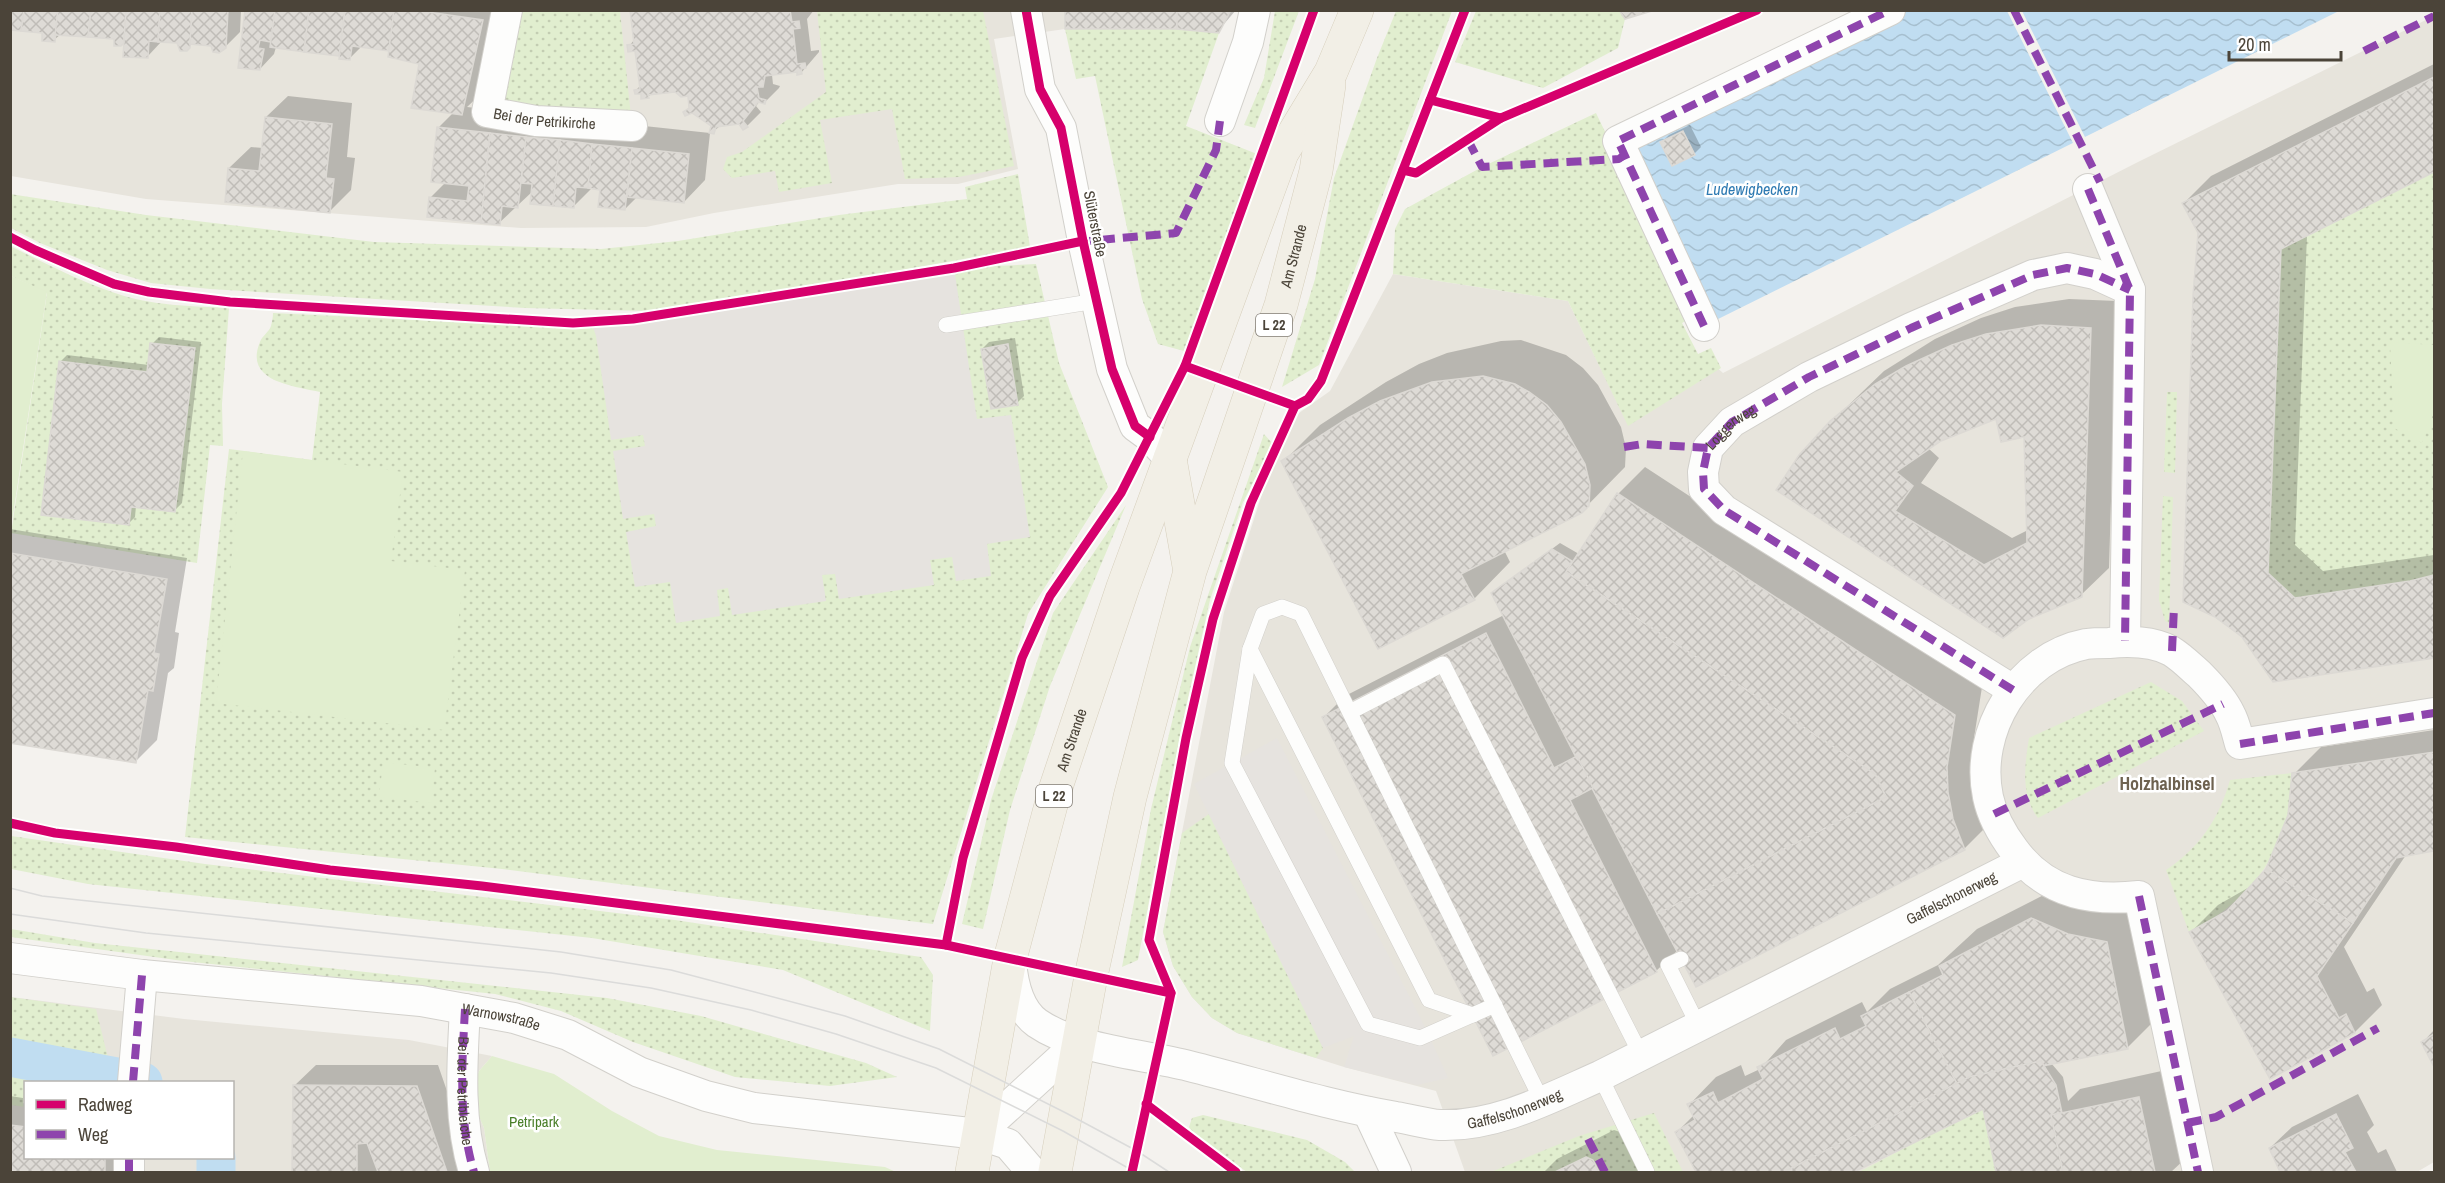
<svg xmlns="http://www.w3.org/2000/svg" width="2445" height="1183" font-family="'Archivo Narrow',sans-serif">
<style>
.residential{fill:#e7e4dc;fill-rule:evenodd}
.grass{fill:url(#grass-dots)}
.green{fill:#e1eecf}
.parking{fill:#e6e3df}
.water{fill:url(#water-waves)}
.pier{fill:#f4f2ee}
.shadow{fill:#0003;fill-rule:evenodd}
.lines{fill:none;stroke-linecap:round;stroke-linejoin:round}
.canal{stroke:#c0ddf1;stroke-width:39}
.building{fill:url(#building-cross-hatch);stroke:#dcd9d4;stroke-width:1.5;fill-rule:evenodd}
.lane-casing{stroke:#d2d0cb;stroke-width:16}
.street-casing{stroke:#d2d0cb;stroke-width:32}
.primary-casing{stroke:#d6cebb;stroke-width:34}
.lane{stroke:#fdfdfc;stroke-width:15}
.street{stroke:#fdfdfc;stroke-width:30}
.primary{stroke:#f2efe6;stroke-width:33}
.tram{stroke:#dbdbda;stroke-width:1.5}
.quiet{stroke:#8e44ad;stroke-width:8;stroke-dasharray:15 8;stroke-linecap:butt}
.cycleway-casing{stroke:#fff;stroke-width:13}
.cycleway{stroke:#d6006c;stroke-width:9}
.labels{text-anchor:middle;stroke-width:5;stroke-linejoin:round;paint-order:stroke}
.shield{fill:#fff;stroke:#817c74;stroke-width:1.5}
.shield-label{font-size:14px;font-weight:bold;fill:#4b4439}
.street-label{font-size:15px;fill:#4b4439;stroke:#fff}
.park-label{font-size:15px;fill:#4a7f2a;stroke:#fff}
.water-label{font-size:16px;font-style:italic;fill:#2e7ab2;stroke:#fff}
.quarter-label{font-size:18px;font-weight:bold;fill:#6e6250;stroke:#fff}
</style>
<defs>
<pattern id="grass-dots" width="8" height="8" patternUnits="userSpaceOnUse" patternTransform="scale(1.5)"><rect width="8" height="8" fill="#e1eecf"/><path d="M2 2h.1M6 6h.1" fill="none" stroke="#c3cdb2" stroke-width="1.8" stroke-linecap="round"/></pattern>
<pattern id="water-waves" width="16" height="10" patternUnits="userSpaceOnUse" patternTransform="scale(1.5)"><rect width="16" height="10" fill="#c0ddf1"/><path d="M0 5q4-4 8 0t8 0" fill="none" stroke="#a6bfcf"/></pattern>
<pattern id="building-cross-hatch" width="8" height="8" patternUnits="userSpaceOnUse" patternTransform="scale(1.5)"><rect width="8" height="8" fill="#dedbd6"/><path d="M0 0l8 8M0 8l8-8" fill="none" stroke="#c0bdb8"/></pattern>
</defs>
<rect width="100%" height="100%" fill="#f4f2ee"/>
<g class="residential">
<polygon points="10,11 1231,11 1219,33 1177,29 1065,29 994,39 1018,169 958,184 898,184 714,213 646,227 521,228 146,199 11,176"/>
<polygon points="2434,16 2434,1162 2417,1172 1465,1172 1436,1091 1344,1067 1237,1033 1212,1018 1192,997 1173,966 1163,932 1224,612 1285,423 1330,391 1393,274 1568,301 1616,400 1703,355 1723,373 2138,162"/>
<path d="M11 997 184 1019 409 1040 492 1056 479 1071 470 1096 484 1128 490 1172H11ZM26 1082H232V1158H26Z"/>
</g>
<g class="grass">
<polygon points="507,11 620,11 632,126 487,112"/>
<polygon points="817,11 983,11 1014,166 959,177 905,179 892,109 820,120 832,183 779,192 775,171 732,178 723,169 727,157 742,152 826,92"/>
<polygon points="1275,11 1299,11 1255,128 1244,125 1264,78"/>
<polygon points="1396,11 1452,11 1319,365 1282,387 1315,279 1334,178 1377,58"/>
<polygon points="1476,11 1619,11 1625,19 1618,48 1543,88 1455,62"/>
<polygon points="1065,29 1177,29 1219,33 1186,126 1257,154 1184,351 1158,344 1142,299 1095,76 1076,79"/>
<polygon points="1596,113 1694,316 1682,323 1698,354 1711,348 1721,368 1628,426 1568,301 1393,274 1395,229 1405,209 1482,167"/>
<polygon points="2434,172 2434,575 2426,579 2295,598 2268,573 2281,249"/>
<path d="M1018 174 1030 247 741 299 954 268 1036 264 1059 363 1108 487 1028 614 933 924 502 869 185 837 229 449 312 460 320 392C295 386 243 382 260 342 262 336 269 332 271 326 272 322 273 317 273 313L458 322 591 321 695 306 648 311 525 308 210 289 151 283 107 270 40 243 11 228 10 194 146 215 374 242 601 249 678 241 839 215 967 199 965 187Z"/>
<path d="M10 246C45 263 79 281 115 293 151 306 192 306 229 308L222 404 223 446 210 445 197 563 11 533 47 293 11 276Z"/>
<polygon points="2167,392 2177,392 2175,473 2164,472"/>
<polygon points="1264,434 1273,444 1243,502 1210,600 1182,725 1138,960 1122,967 1151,809 1190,647"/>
<polygon points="2163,496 2173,497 2169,623 2165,621 2159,600"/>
<polygon points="1126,505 1050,686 1010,810 983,929 962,924 991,800 1053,613"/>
<path d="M2151 682 2182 701 2204 731 2038 818C2020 795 2025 764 2029 738Z"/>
<path d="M2292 773C2291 787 2292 802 2288 815 2274 869 2238 908 2189 932L2166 870C2200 847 2219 819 2230 780Z"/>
<polygon points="1209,814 1323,1048 1316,1058 1237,1033 1212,1018 1192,997 1173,966 1163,932 1182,833"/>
<polygon points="11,836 205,864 675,920 921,957 933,975 930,1031 783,970 592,938 88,884 11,869"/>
<polygon points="11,929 95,943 607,998 701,1016 866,1063 897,1077 830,1086 735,1077 633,1042 561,1011 495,994 183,961 11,937"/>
<polygon points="10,997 96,1009 109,1062 11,1045"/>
<polygon points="11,1069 84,1082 26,1082 25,1107 11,1105"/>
<polygon points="1988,1104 2000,1172 1859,1172"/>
<polygon points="1654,1113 1683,1172 1491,1172 1579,1136"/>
<polygon points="1203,1115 1307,1140 1345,1162 1355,1172 1247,1172 1195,1137 1189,1127 1192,1118"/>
</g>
<g class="green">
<polygon points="11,276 47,292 11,528"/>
<polygon points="2390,342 2434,345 2434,412 2422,443 2394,428"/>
<polygon points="243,451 403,472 391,561 465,570 444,730 216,703"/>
<polygon points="383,762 435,768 431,803 379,797"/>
<polygon points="492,1056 554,1074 612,1111 659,1136 717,1150 885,1167 896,1172 490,1172 484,1128 470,1096 479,1071"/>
</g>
<g class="parking">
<polygon points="954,268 977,419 1011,415 1030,537 987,544 991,576 956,581 952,557 930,560 934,585 839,599 835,574 822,575 826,601 732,615 728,588 717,590 720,616 676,623 670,582 635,587 626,532 656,526 654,514 623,519 613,451 645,446 643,435 611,440 596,336 591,321"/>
<polygon points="1277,738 1426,1029 1448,1078 1417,1085 1344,1067 1354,1036 1323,1048 1194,784"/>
</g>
<polygon class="water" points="1890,11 2339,11 1704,326 1618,141"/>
<polygon class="pier" points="2007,11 2022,11 2086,139 2074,145"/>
<g class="shadow">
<polygon points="10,10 241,10 240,32 225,47 193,43 186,49 178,42 162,41 147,57 126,40 61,34 54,40"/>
<polygon points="247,10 501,10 483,92 467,107 710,133 705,180 684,202 637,197 625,209 601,189 592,188 573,207 533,191 499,223 430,198 446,182 438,128 454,112 421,63 390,50 362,46 350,58 341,55 276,47 274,54 260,69"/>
<polygon points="632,10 814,10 807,19 811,51 819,50 819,52 801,73 798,70 772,75 773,84 780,86 779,88 764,103 760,101 756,106 761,112 747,126 740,122 721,125 713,132 713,125 691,107 689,94 676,90 652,93 648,97 636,90 641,85 637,49 629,46 635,39"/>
<polygon points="1066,10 1236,10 1218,31"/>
<polygon points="2434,64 2434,171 2307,235 2295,545 2323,571 2434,555 2434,657 2274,681 2199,233 2184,203 2211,176"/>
<polygon points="288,96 352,103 347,157 355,158 351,190 330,211 229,168 251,147 263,148 266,117"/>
<polygon points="1690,125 1701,147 1694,154 1662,142 1669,135"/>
<path d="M2069 299 2117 301 2109 568 2081 595 2028 618 1778 489 1831 422 1884 371 1935 339 1981 318 2015 307ZM1997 417 2025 435 2028 530 2012 538 1921 483 1939 458 1928 448 1940 440Z"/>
<polygon points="159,337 201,342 182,503 175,510 136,506 135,517 128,524 60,362 67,355 149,365 152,344"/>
<polygon points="1015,338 1024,396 1017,403 982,349 989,342"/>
<polygon points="1521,340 1566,355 1583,368 1598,385 1621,427 1626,448 1625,467 1581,512 1504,550 1510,562 1474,599 1283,462 1320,425 1386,382 1419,364 1447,353 1501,341"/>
<polygon points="1645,467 1982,687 1974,738 1975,764 1992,821 1964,849 1678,950 1656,971 1324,717 1345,696 1504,615 1493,593 1560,543 1579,554 1618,494"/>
<polygon points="10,529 187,558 175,632 179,633 174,668 168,673 157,740 135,762 10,741"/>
<polygon points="2434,730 2434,849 2406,855 2344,947 2367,992 2374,988 2382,1005 2355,1032 2191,932 2218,905 2253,885 2268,870 2290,815 2294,774 2321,747"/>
<polygon points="2069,882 2143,906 2164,1011 2128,1047 2051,1063 2063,1077 2068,1101 2080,1089 2166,1070 2185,1159 2171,1172 1998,1172 1984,1107 1851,1172 1698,1172 1677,1132 1694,1115 1689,1105 1716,1077 1741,1065 1745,1076 1760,1069 1786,1040 1862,1002 1867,1012 1890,989 1938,965 1977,929"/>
<polygon points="2434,1030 2434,1063 2423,1042"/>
<polygon points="316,1065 438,1065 475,1172 379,1172 378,1169 377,1172 293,1172 294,1086"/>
<polygon points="2358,1094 2374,1125 2367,1132 2378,1153 2386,1149 2397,1172 2282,1172 2270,1148 2292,1127"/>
<polygon points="10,1096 23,1098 23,1103 26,1104 26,1158 125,1158 124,1172 10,1172"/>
<polygon points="1614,1130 1620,1132 1640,1172 1544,1172 1557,1159"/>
</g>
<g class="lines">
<g class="canal">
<polyline points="10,1057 143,1082"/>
<polyline points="216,1172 216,1158"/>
</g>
</g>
<g class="building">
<polygon points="10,10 24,10 21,31 10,30"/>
<polygon points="24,10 58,10 55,42 42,41 42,33 21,31"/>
<polygon points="58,10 91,10 88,37 55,35"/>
<polygon points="91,10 126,10 124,43 121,46 114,46 114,39 88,37"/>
<polygon points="126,10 160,10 158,42 149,41 148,58 123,57"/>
<polygon points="160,10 192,10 190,48 187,51 180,51 177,43 158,42"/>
<polygon points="192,10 228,10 226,48 219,53 213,52 211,46 190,44"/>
<polygon points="245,10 275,10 271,42 260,40 258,48 264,49 260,70 238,68"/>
<polygon points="275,10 309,10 304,52 270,47"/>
<polygon points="309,10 345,10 339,56 304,52"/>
<polygon points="345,10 394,10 389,51 352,46 350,60 339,59"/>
<polygon points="394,10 414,10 483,20 462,115 411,108 419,64 388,57"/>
<polygon points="630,10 790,10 792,22 799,21 800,28 793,29 797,64 805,63 806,68 801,69 802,74 797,75 797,72 765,76 763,87 757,87 759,98 766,100 765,104 758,102 743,121 748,127 743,130 739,124 716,127 714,134 709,133 711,126 692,113 685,116 683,112 689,108 688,96 681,97 675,92 648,95 649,98 641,99 641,94 635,94 634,90 640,89 635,51 628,52 627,45 634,44"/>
<rect x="1065" y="10" width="112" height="19"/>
<polygon points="1177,10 1231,10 1219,33 1177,29"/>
<polygon points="1619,10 1655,10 1625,19"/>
<polygon points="2434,77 2434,172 2281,249 2268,573 2295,598 2410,581 2434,575 2434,658 2273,682 2242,637 2215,617 2183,602 2193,296 2198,233 2182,203"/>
<polygon points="265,117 332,124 326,178 334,179 330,213 225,202 228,168 259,171"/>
<polygon points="437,127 490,133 481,223 427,217 429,197 467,201 469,186 431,182"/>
<polygon points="1683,131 1695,155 1672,166 1660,142"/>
<polygon points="490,133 526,137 518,208 502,206 500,225 481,223"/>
<polygon points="526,137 560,140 553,206 530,204 532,184 521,183"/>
<polygon points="560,140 592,144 588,188 576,187 574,208 553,206"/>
<polygon points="592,144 632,148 625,210 598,207 600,190 588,188"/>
<polygon points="632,148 689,154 684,203 627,197"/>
<path d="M2041 325 2091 328 2082 597 2029 619 2003 638 1776 490 1799 455 1830 421 1875 384 1906 366 1952 345 1986 334ZM1996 419 2001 442 2024 437 2027 543 1984 565 1895 511 1913 486 1896 472 1941 441Z"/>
<polygon points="150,343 195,348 175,512 131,507 129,525 41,515 59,361 147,372"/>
<polygon points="1008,344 1018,405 991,409 981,349"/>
<polygon points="1483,376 1515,384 1529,392 1547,405 1561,422 1585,464 1590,485 1589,506 1582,513 1461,574 1475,600 1378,649 1281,461 1348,418 1380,401 1432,382"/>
<polygon points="1617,493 1955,715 1947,767 1948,792 1953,819 1965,850 1696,987 1657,914 1886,797 1875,774 1566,572"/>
<polygon points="1552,549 1572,561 1566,572 1875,774 1886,797 1657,914 1491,593"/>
<polygon points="10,553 167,579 154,653 159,654 153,691 148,690 136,763 10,743"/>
<polygon points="1486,633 1554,768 1577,756 1593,788 1570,800 1657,972 1493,1056 1322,717"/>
<polygon points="2434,752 2434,851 2396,858 2353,923 2266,869 2288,815 2292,773"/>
<polygon points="2266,869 2353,923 2317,976 2339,1018 2346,1014 2355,1033 2270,1079 2189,932 2227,911"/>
<polygon points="2031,918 2068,934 2107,942 2128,1049 2042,1066 2041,1061 1969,1077 1957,1084 1909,992 1943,975 1939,966"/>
<polygon points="1909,992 1957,1084 1784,1172 1696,1172 1675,1132 1695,1120 1687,1104 1713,1092 1718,1103 1763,1079 1757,1067 1835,1028 1840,1039 1866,1026 1861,1016"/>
<polygon points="2434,1034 2434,1067 2421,1042"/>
<polygon points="2041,1061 2056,1085 2062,1113 2051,1115 2063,1172 1996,1172 1983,1109 1854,1172 1784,1172 1969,1077"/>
<polygon points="293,1085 417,1086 447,1172 378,1172 367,1143 357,1144 357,1172 292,1172"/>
<polygon points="2139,1097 2155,1172 2063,1172 2051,1115"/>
<polygon points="2336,1114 2353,1148 2345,1152 2356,1172 2280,1172 2269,1148"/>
<polygon points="10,1125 26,1127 26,1158 105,1158 105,1172 10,1172"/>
<polygon points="1586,1157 1593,1160 1599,1172 1555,1172"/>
</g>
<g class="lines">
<g class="lane-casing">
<g id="lane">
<polyline points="946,325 1096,301"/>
<polyline points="1250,649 1429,1000 1473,1015"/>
<polyline points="1350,712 1443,664 1641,1055"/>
<polyline points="1681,959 1668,965 1699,1027"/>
<polyline points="1495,1005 1420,1038 1368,1024 1232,763 1250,649 1263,614 1282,607 1301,614 1542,1101"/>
<polyline points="1600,1076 1647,1172"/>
</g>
</g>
<g class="street-casing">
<g id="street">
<path id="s1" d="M507 10 487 112 536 121 632 126"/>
<polyline points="1026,10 1040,89 1061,128 1083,241 1112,369 1135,426 1150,437 1170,459"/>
<polyline points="1220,121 1248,42 1255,10"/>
<polyline points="2088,189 2130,290 2125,641"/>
<polyline points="1704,326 1618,141 1890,10"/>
<path id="s2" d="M2013 690 1724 510 1704 489 1703 472 1708 448 1732 422 1809 377 1911 328 2033 275 2067 268 2095 274 2130 290"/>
<path id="s3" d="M10 958 142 975 421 1001 514 1018 568 1035 639 1072 706 1096 754 1108 978 1134 1008 1144 1032 1172"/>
<path id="s4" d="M1011 962C1013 984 1018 1009 1037 1023 1076 1050 1142 1054 1189 1066 1257 1083 1326 1105 1396 1117 1410 1119 1426 1124 1440 1125 1496 1127 1550 1098 1600 1076L2023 862"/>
<path d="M465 1009C462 1064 458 1119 474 1172"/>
<polyline points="133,1082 142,975"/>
<polyline points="1368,1112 1396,1172"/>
<polyline points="978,1134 1079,1042"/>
<polyline points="129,1172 129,1158"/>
<path d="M2198 1172 2139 896C2089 902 2045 892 2014 850 2002 834 1992 816 1988 797 1974 731 2019 657 2086 644 2093 643 2101 643 2109 643 2130 641 2152 641 2171 651 2181 657 2191 667 2199 674 2211 686 2223 699 2230 714 2235 723 2237 734 2240 744L2434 713"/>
</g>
</g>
<g class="primary-casing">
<g id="primary">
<polyline points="1170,459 1189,566"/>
<path id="s5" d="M972 1172 1010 959 1055 790 1123 587 1282 153 1331 72 1357 10"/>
<path id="s6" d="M1055 1172 1091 976 1130 797 1190 571 1281 305 1316 171 1329 85"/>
</g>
</g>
<use href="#lane" class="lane"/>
<use href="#street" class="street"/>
<use href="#primary" class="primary"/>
<g class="tram">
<polyline points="10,888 42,896 561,952 671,970 845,1016 939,1049 1066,1113 1137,1151 1169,1172"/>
<polyline points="10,914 146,933 551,973 651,988 751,1010 836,1034 936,1068 1063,1131 1135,1172"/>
</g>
<g class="quiet">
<polyline points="2014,10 2100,182"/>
<polyline points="2364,51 2434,16"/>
<polyline points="1468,140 1482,167 1619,159 1624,155"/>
<polyline points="2088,189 2130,290 2125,641"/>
<polyline points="1077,242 1176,233 1216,150 1220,121"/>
<polyline points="1704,326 1618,141 1890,10"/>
<polyline points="1624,447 1643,444 1708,448"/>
<polyline points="2172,651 2174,607"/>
<polyline points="2013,690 1724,510 1704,489 1703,472 1708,448 1732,422 1809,377 1911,328 2033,275 2067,268 2095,274 2130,290"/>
<polyline points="2240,744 2434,713"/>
<polyline points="1994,814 2223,704"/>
<polyline points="2139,896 2198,1172"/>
<path id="s7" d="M465 1009C462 1064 458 1119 474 1172"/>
<polyline points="133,1082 142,975"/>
<polyline points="2187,1123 2216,1117 2378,1028"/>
<polyline points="1588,1139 1605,1172"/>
<polyline points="129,1172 129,1158"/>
</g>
<g class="cycleway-casing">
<g id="cycleway">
<polyline points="1026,10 1040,89 1061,128 1083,241 1112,369 1135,426 1150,437"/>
<polyline points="1430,100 1501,118 1757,10"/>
<polyline points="1403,170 1416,173 1501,118"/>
<polyline points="10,237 35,250 114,284 149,292 230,302 573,323 633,319 954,268 1083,241"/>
<polyline points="1185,366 1295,406"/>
<polyline points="10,823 55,833 176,847 330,870 482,886 946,945 1171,993"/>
<polyline points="946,945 963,858 1022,658 1050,596 1121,493 1185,366 1314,10"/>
<polyline points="1146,1104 1236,1172"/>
<polyline points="1132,1172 1171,993 1149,940 1186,738 1213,619 1251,503 1295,406 1308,399 1321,381 1465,10"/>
</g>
</g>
<use href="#cycleway" class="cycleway"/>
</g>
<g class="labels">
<g class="shield">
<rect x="1256" y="314" width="36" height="22" rx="4.5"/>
<rect x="1036" y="785" width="36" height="22" rx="4.5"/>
</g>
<g class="shield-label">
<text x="1274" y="330">L 22</text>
<text x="1054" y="801">L 22</text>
</g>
<g class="street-label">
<text dy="5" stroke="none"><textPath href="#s1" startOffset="162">Bei der Petrikirche</textPath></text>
<text transform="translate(1095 224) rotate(79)" y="5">Slüterstraße</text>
<text dy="5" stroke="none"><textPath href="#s6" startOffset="948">Am Strande</textPath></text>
<text dy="5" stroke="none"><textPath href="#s2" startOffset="442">Loggerweg</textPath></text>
<text dy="5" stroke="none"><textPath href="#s5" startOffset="444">Am Strande</textPath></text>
<text dy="5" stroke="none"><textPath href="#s4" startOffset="1048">Gaffelschonerweg</textPath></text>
<text dy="5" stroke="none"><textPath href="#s3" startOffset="495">Warnowstraße</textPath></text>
<text dy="5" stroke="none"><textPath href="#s7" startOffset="82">Bei der Petribleiche</textPath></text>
<text dy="5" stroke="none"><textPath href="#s4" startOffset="562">Gaffelschonerweg</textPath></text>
</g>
<g class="park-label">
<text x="534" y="1127">Petripark</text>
</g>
<g class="water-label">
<text x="1752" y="195">Ludewigbecken</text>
</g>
<g class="quarter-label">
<text x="2167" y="790">Holzhalbinsel</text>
</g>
</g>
<rect width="2445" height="1183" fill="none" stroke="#4b4439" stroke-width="24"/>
<rect x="24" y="1081" width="210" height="78" fill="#ffffff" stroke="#b7b4b0" stroke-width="1.5"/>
<rect x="36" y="1100" width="30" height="9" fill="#d6006c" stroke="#b7b4b0" stroke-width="1.5"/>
<text x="78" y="1111" font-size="18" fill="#4b4439">Radweg</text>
<rect x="36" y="1130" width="30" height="9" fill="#8e44ad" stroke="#b7b4b0" stroke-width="1.5"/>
<text x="78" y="1141" font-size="18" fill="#4b4439">Weg</text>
<path d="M2229 51v9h112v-9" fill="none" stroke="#4b4439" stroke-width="3"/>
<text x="2238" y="51" font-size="18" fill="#4b4439" stroke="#ffffff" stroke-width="4.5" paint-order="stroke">20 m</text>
</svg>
